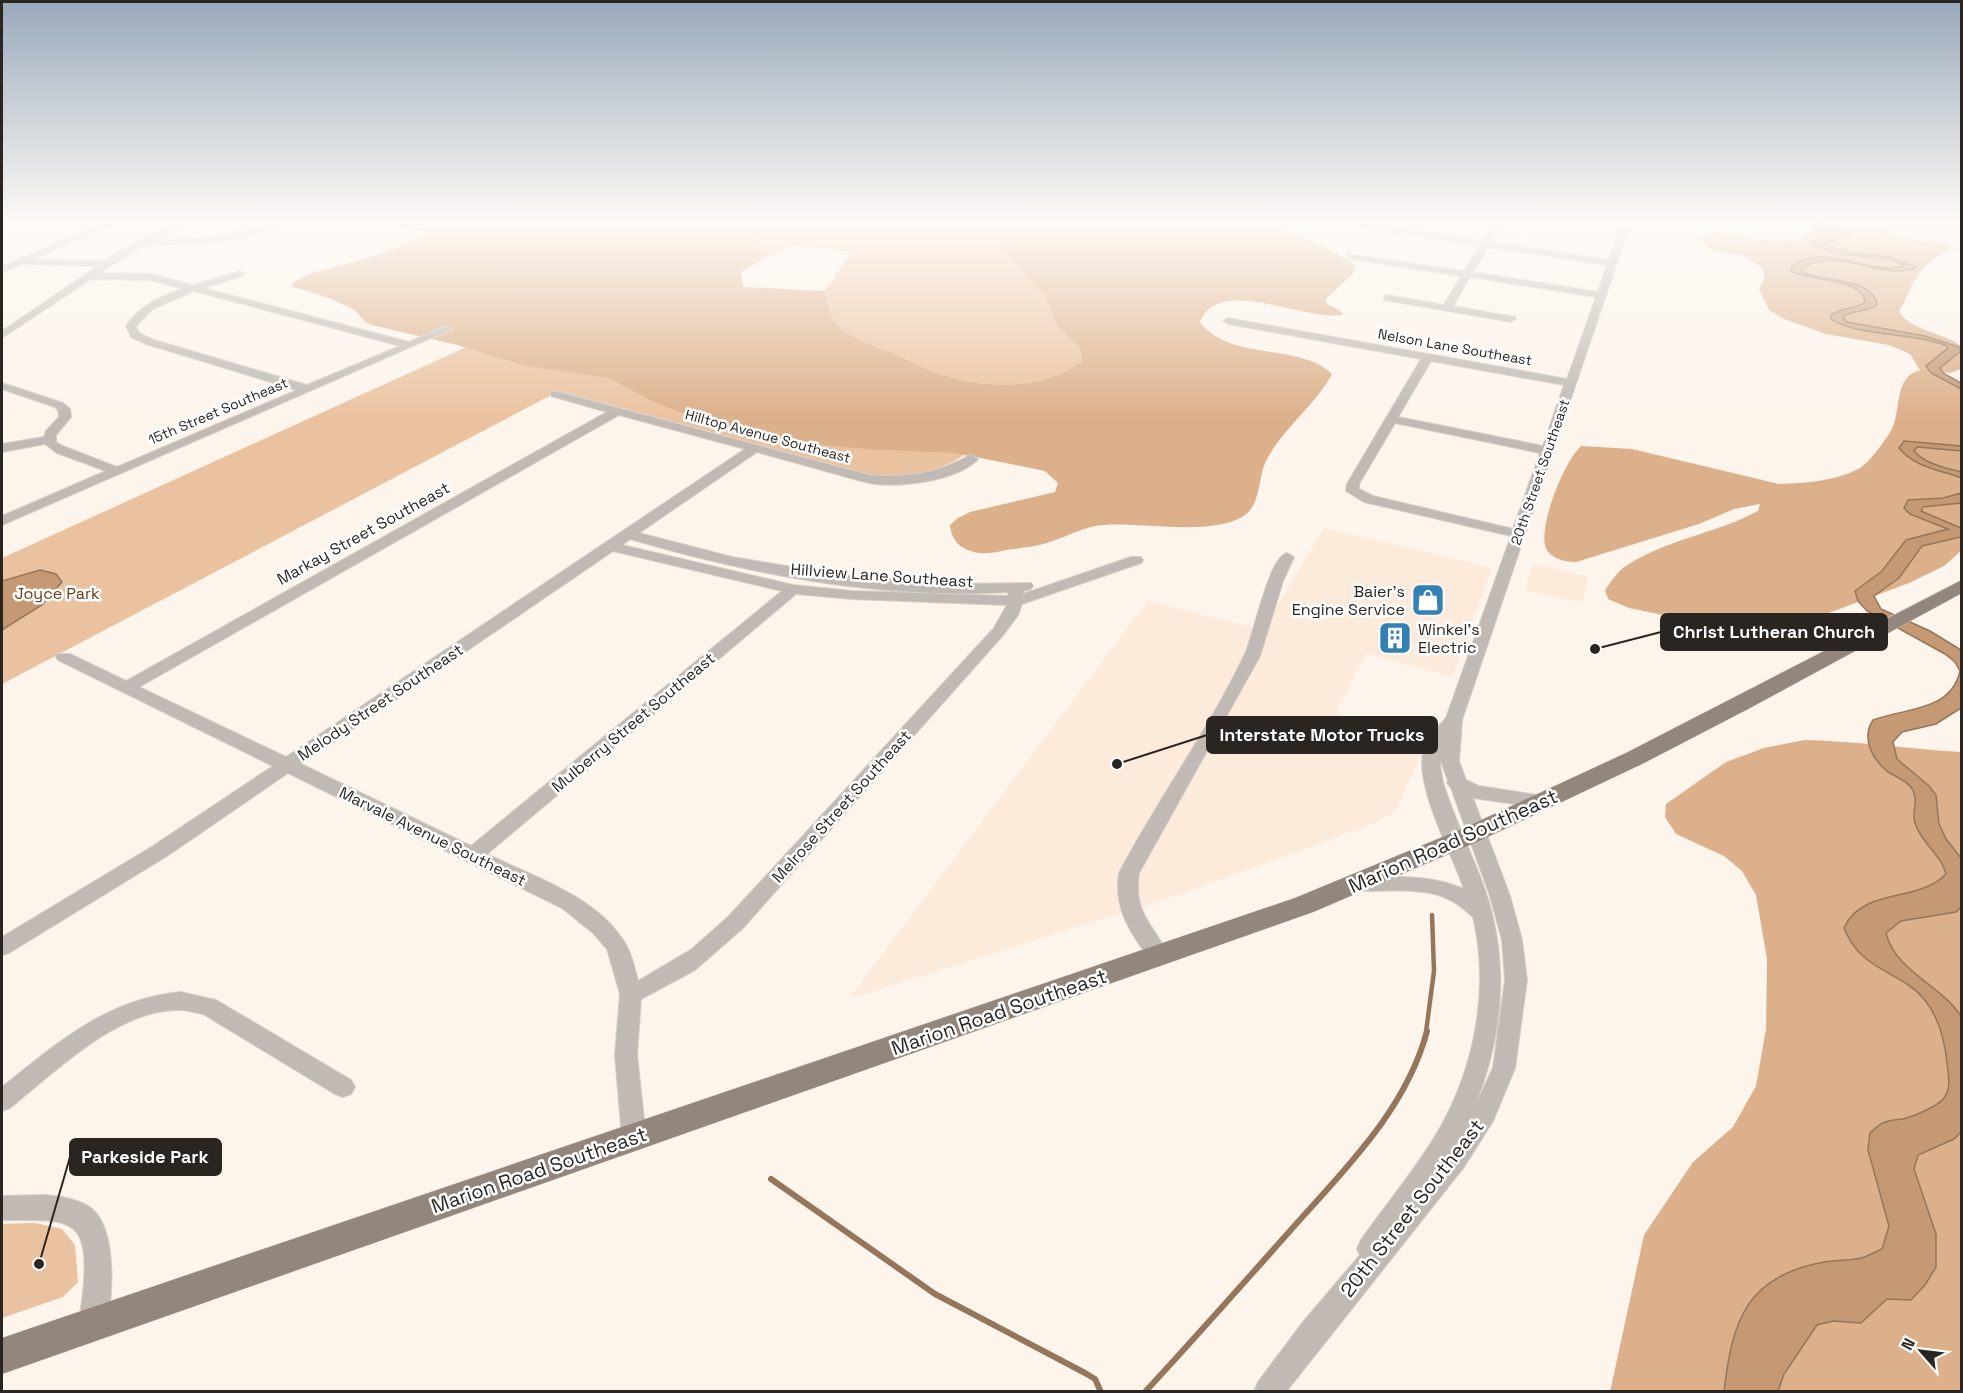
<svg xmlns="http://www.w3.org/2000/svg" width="1963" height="1393" font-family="'Space Grotesk',sans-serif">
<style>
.built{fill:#fceadb}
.green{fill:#eac2a0}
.forest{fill:#dcb08a}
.water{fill:#c49974;stroke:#96765b;stroke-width:1.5}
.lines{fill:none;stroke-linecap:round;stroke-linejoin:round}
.stream-far1{stroke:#96765b;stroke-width:4.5}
.stream{stroke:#96765b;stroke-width:6}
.minor-casing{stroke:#d7cfc7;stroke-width:2}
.major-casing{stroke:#d7cfc7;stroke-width:1}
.minor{fill:#c0b9b4;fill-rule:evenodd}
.major{fill:#93867c;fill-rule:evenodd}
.labels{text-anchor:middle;stroke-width:5;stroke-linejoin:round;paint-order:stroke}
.far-street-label{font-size:14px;fill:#2b2521;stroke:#fff}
.street-label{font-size:16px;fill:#2b2521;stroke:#fff}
.poi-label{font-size:16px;fill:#2b2521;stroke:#fff;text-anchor:end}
.park-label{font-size:16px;fill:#673d11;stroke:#fff}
.near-street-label{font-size:20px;fill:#2b2521;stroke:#fff}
.leader{fill:none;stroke:#2b2521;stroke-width:2}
.callout-dot{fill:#2b2521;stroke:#fff;stroke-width:2}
.callout{fill:#2b2521;stroke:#2b2521;stroke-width:2}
.callout-label{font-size:18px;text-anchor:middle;font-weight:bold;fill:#fff}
</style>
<rect width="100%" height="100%" fill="#fdf4ec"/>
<g class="built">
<polygon points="1897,224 1961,224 1961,250 1940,248 1898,231"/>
<polygon points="1324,528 1492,568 1452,677 1366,653 1336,713 1426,742 1396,811 1372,824 1181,894 849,999 1148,601 1263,630"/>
<polygon points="1533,564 1588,576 1582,603 1525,590"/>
</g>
<g class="green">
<path d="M773 224H1030L1032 228 1000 247 1046 298 1057 326 1080 348 1082 361C1046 389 992 389 950 377 930 372 909 361 890 352 873 345 851 339 838 325 830 317 827 301 825 291L851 252 796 245 763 259 758 236Z"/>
<path d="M495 334 968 452C940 473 911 477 876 476L559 391 2 684V558Z"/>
<polygon points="35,1223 62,1229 75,1245 78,1282 63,1297 2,1318 2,1224"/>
</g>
<g class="forest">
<path d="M393 224H773L758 236 763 259 741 272 743 287 825 291C827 301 830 317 838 325 851 339 873 345 890 352 910 361 930 372 950 377 992 389 1046 389 1082 361L1080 348 1057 326 1046 298 1000 247 1031 228 1030 224H1271L1331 250 1356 266 1353 273 1326 299V303L1342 312V315C1305 322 1218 274 1200 322 1230 362 1299 342 1332 374 1315 406 1283 428 1266 461 1257 480 1262 505 1242 517 1209 536 1142 522 1103 525 1082 527 1066 537 1047 543 1034 547 1019 548 1006 550 998 552 987 554 979 553 962 550 952 543 950 525L958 518 970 512 1055 492 1058 483 1045 471 976 457 953 453 865 449 814 444 746 431 695 418 654 402 609 378 526 366 457 345 372 325C361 322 360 312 351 308 332 298 312 292 292 287L293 283 309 274 378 255 432 233Z"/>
<path d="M1807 224H1909L1884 233C1897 241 1929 240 1947 245L1950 249C1934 258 1920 269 1912 285 1907 295 1905 302 1899 311 1910 331 1943 332 1961 346V369L1950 373 1936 372 1962 388 1961 551 1944 566 1909 583 1810 620 1773 631H1741L1629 608 1608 599 1605 590C1610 583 1616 574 1623 568 1663 540 1715 534 1758 511L1760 504 1734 509 1699 524 1576 562C1564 562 1548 558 1545 545 1540 522 1564 462 1581 446L1632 449 1779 484C1807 483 1836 481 1860 468 1868 464 1892 433 1894 424 1900 405 1896 376 1920 370L1910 354 1889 345 1826 334 1784 319 1769 310 1759 289 1764 280V270C1758 264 1751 260 1743 256 1730 252 1708 254 1702 240L1707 233 1713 232C1737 234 1799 254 1812 228Z"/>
<path d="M1805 740C1858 741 1909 749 1961 752V1391L1610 1392 1644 1235 1693 1162 1733 1127 1756 1086 1766 1029 1767 959 1756 895 1742 871 1724 856 1676 834 1665 817 1666 804 1726 762 1764 748Z"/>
</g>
<g class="water">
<path d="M1812 224H1822L1849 234 1850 237 1825 242 1824 245 1852 253 1891 257 1917 267C1882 283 1836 243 1802 269V272C1821 282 1874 277 1877 305 1866 313 1853 309 1843 317L1847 322 1925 336 1959 347 1961 351 1940 368 1943 373 1961 383V389L1931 373 1926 366 1948 348 1947 346C1914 332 1858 337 1831 319V315C1841 307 1855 310 1865 302L1863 295C1846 277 1813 282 1791 271V267C1826 240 1871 278 1905 265L1888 259 1841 254 1815 246 1812 242 1815 240 1839 235Z"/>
<path d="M1904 441 1961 446V451L1917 447 1914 451C1925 464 1946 468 1961 472V478C1940 470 1914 467 1899 448Z"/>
<path d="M1961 493V503L1923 507 1921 511 1961 528V537L1922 546 1899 578 1874 596 1881 609 1930 631 1961 650V708L1936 724 1902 732 1893 742 1897 759 1929 786 1936 795 1939 824 1946 839 1961 858V907L1956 912 1901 921 1886 933C1895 971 1941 985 1961 1016V1132L1954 1139 1918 1155 1914 1169 1936 1234V1267L1925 1285 1911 1300 1887 1299 1861 1323 1833 1321 1817 1325 1784 1374 1778 1391 1724 1392C1732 1321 1746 1276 1824 1262 1836 1260 1849 1261 1861 1258 1868 1256 1875 1252 1882 1249L1889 1226 1868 1150 1870 1133C1874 1130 1877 1126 1881 1124 1887 1120 1896 1120 1903 1119 1914 1116 1937 1107 1944 1098 1952 1087 1948 1075 1947 1063 1944 1033 1934 1001 1907 984 1880 967 1857 961 1844 928 1862 887 1919 903 1946 874 1941 854 1921 843 1915 823 1911 810 1920 799 1911 787 1905 780 1896 777 1888 772 1872 759 1861 738 1873 720 1904 708 1951 712 1960 671L1955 662 1945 654 1867 611 1858 601 1855 591 1882 571 1906 540 1948 529 1910 514 1904 508 1908 500 1943 498Z"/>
<polygon points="40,570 56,574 62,582 42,605 2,630 2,581"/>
</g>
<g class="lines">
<polyline class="stream-far1" points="1426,1032 1434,971 1432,915"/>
<g class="stream">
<polyline points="771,1179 935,1294 1085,1373 1095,1379 1101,1392"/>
<path d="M1145 1392C1194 1339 1241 1286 1289 1232 1342 1172 1406 1111 1427 1031"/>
</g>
<g class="minor-casing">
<g id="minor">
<path d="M99 224H112L32 260 105 261 125 248 175 224H186L155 240 215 237 274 224H288L249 236 215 242 145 245 99 273 150 274 193 285 240 271 245 274 243 276 203 288 409 342 443 327 452 329 2 525V516L106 471 57 453 45 444 2 452V444L44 437 46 431 59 417 58 410 55 407 2 389V383L63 403 70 409 71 417 56 435V442L65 447 117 467 297 390 146 344 131 337 126 326C140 306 160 296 183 289L150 280 91 279 2 338V331L98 266 22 264 2 273V267ZM194 291 400 346 307 385 154 340 139 333 136 326 153 309Z"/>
<path d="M1349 224H1371L1483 241 1493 224H1501L1491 242 1609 260 1622 224H1630L1462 720 1459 761 1466 780 1479 786 1543 796 1549 797 1552 802 1549 807 1543 808 1473 798 1510 896 1522 940 1527 980 1515 1068 1493 1121 1464 1167 1286 1392H1254L1258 1382 1303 1322 1360 1255 1357 1249 1361 1240C1387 1203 1417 1168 1440 1128 1475 1066 1490 987 1473 917 1466 911 1459 904 1450 900 1424 886 1386 892 1357 891L1350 889 1347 884 1350 879 1357 877C1393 877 1430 874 1464 889 1452 853 1413 784 1424 748 1428 736 1438 727 1446 718L1511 536 1364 502 1346 491 1347 484 1421 359 1228 324 1223 321 1228 318 1567 379 1596 297 1470 277 1453 306 1515 317 1516 319 1511 322 1384 300V296L1387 295 1444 305 1461 276 1350 259 1347 258V254L1464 271 1480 246ZM1488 247 1607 265 1598 292 1473 272ZM1431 361 1564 385 1543 446 1398 417ZM1395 423 1540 453 1513 529 1373 496 1359 489V484ZM1443 745 1441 761 1448 781 1447 783 1451 788 1490 896 1502 940 1505 980 1493 1068 1473 1110C1503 1039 1510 963 1485 890 1472 853 1454 819 1443 782L1440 766Z"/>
<polygon points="1544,224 1557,224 1557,225 1553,227"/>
<path d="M555 391 869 475C905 478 936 474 968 456L972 455 978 459C956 482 894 489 865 482L757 452 639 533 732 557 839 575 954 584 1031 583 1033 586 1031 589 1023 591V594L1131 557H1141L1143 560 1141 563 1022 604 1018 615 1004 634 743 928 695 970 641 999 637 1055 646 1137 643 1145 634 1148 625 1145 622 1137 615 1055 620 994 607 949 593 933 562 908 288 773 167 856 9 953 2 955V937L153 846 273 766 58 660 56 657 58 654H70L126 681 607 412 551 396V392ZM619 415 745 449 286 757 139 687ZM630 539C749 574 884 600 1008 592V596L852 591 793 585 622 545ZM613 551 782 591 471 846 301 764ZM796 594 852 599 1007 605 994 628 729 916 692 949 638 981C634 966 631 950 621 937 592 895 532 876 487 854Z"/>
<path d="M1287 553 1294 557 1283 581 1260 656 1139 873C1133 914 1153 924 1170 957L1166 963 1159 965 1152 963C1132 934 1113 910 1119 873 1158 799 1208 731 1244 656 1254 636 1268 558 1287 553Z"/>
<path d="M180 992 216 1000 351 1080 355 1087 351 1094 343 1097 335 1094 203 1014C196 1013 188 1010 180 1010 119 1008 55 1072 10 1108L2 1111V1087C59 1042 105 1000 180 992Z"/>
<path d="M44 1195C59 1196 80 1199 92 1209 118 1231 114 1306 103 1335L93 1339 83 1335C78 1321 81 1308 83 1294 91 1214 70 1220 2 1220V1196Z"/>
</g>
</g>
<g class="major-casing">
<polygon id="major" points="1962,580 1962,593 1748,709 1642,764 1479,841 1313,912 2,1374 2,1338 1295,898 1462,829 1626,753"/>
</g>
<use href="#minor" class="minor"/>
<use href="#major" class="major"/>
</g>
<linearGradient id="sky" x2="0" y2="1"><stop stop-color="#99a9ba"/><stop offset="0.53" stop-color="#fefaf6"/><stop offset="1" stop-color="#fefaf6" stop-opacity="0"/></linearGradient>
<rect width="1963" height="419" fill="url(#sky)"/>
<defs>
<g id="shop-square" transform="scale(1.725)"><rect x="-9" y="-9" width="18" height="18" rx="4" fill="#3580b3" stroke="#fff"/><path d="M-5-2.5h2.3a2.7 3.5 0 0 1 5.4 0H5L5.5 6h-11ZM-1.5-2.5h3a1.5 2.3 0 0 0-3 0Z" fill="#fff"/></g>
<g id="building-square" transform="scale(1.725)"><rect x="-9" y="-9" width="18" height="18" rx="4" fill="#3580b3" stroke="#fff"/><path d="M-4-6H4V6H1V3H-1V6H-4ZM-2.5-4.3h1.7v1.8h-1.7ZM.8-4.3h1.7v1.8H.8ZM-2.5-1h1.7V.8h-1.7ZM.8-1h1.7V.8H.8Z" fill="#fff"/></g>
</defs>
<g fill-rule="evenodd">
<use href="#shop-square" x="1428" y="600"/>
<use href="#building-square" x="1395" y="638"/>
</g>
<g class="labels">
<g class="far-street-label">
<text transform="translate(1455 347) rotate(10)" y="5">Nelson Lane Southeast</text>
<text transform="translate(218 411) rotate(-23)" y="5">15th Street Southeast</text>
<text transform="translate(768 436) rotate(15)" y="5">Hilltop Avenue Southeast</text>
<text transform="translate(1540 472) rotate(-71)" y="5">20th Street Southeast</text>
</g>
<g class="street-label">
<text transform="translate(363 533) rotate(-29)" y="6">Markay Street Southeast</text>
<text transform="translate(882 575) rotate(4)" y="6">Hillview Lane Southeast</text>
<text transform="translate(380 702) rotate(-34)" y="6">Melody Street Southeast</text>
<text transform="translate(633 722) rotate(-40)" y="6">Mulberry Street Southeast</text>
<text transform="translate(841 806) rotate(-48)" y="6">Melrose Street Southeast</text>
<text transform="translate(433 836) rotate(26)" y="6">Marvale Avenue Southeast</text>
</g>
<g class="poi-label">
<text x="1405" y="597">Baier's<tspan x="1405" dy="18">Engine Service</tspan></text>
<text x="1418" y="635" text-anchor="start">Winkel's<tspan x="1418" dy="18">Electric</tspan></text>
</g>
<g class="park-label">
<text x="57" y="599">Joyce Park</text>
</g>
<g class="near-street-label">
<text transform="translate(1453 841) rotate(-24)" y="7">Marion Road Southeast</text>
<text transform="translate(999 1012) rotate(-19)" y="7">Marion Road Southeast</text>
<text transform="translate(539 1170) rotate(-19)" y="7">Marion Road Southeast</text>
<text transform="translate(1412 1208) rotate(-52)" y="7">20th Street Southeast</text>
</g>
</g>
<path class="leader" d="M1595 649L1661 632M1117 764L1207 735M39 1264L70 1157"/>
<g class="callout-dot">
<circle cx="1595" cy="649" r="6"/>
<circle cx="1117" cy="764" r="6"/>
<circle cx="39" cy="1264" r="6"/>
</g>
<g class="callout">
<rect x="1661" y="614" width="226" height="36" rx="6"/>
<rect x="1207" y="717" width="230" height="36" rx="6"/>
<rect x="70" y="1139" width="151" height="36" rx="6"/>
</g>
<g class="callout-label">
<text x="1774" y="638">Christ Lutheran Church</text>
<text x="1322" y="741">Interstate Motor Trucks</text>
<text x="145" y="1163">Parkeside Park</text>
</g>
<rect width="1963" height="1393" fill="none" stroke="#2b2521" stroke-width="6"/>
<g transform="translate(1921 1351) rotate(298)" stroke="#ffffff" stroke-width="4.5" paint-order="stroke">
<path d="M0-4.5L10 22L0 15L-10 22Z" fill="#2b2521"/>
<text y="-9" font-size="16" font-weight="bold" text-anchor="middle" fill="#2b2521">N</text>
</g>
</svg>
